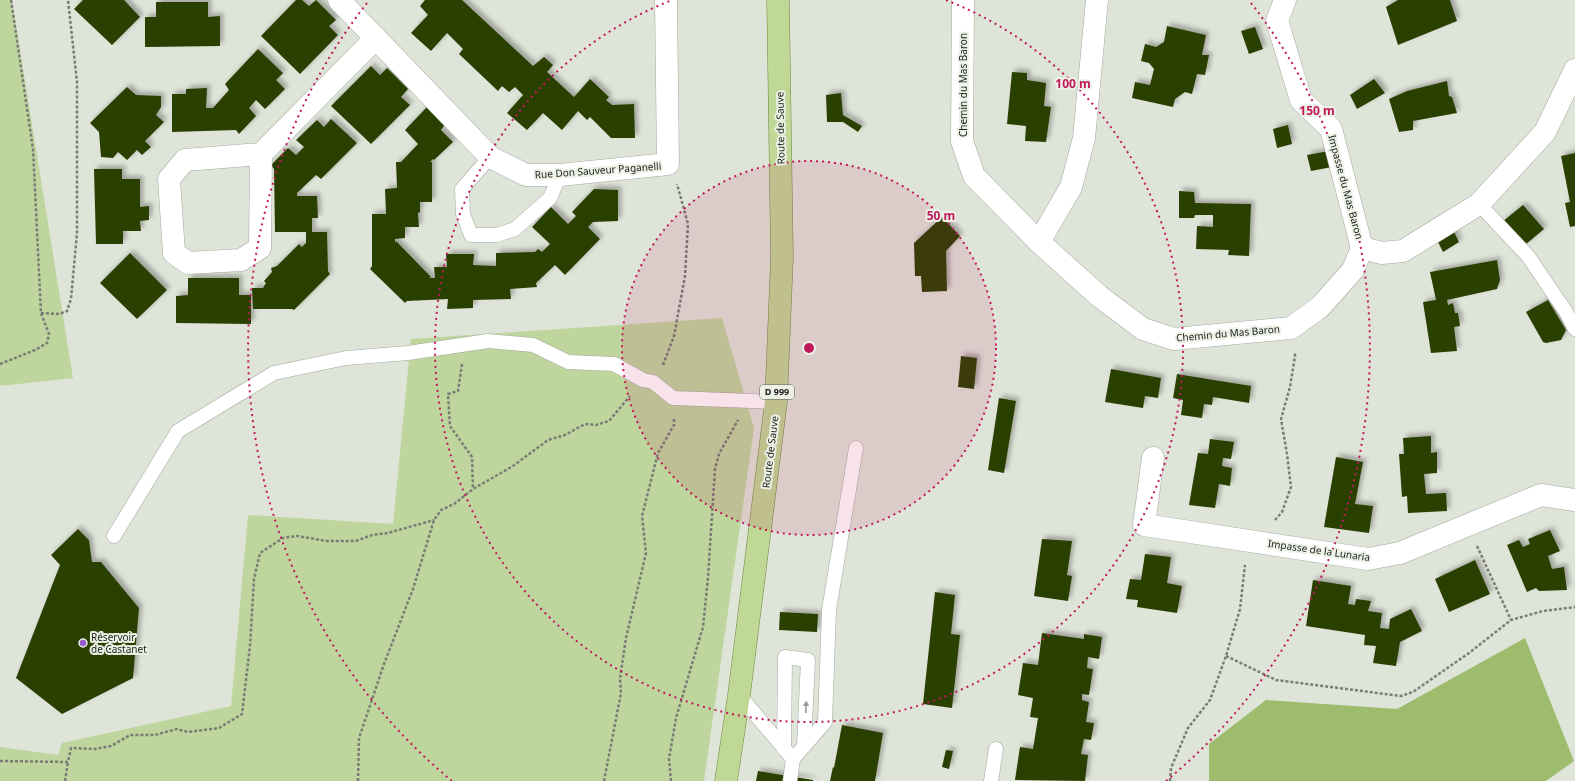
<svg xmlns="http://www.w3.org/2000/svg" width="1575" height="781" font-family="'Noto Sans',sans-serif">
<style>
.green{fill:#bed69d}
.water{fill:#9dbc6d}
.building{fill:#2b3f00;filter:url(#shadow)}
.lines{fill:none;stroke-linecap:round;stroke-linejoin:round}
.service-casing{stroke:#a4a89e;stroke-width:15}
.minor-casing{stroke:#a4a89e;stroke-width:23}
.primary-casing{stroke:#6a853c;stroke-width:23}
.path{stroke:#7a7c76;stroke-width:2.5;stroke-dasharray:3 2;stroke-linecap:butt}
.service{stroke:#fff;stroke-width:14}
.minor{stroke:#fff;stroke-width:22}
.primary{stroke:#bfd895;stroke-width:22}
.oneway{fill:#989998}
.ring{fill:none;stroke:#c2185b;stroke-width:2;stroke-dasharray:2 4}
.poi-dot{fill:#9758ce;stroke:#ecf1e6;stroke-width:1.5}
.labels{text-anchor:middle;stroke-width:4;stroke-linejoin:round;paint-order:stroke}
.shield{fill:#ecf1e6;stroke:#5a5c56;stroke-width:1}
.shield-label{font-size:9px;font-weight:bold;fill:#1b1c19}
.street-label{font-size:10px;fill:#1b1c19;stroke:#ecf1e6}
.poi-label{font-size:10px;fill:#1b1c19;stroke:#ecf1e6;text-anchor:start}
.centre{fill:#c2185b;stroke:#ecf1e6;stroke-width:2}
.ring-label{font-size:12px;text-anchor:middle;font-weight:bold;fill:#c2185b;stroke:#ecf1e6;stroke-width:4;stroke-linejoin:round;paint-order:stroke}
</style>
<defs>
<filter id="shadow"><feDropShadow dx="3.5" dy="-3.5" stdDeviation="2" flood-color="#0004"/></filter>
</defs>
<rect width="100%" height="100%" fill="#dfe4d9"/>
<g class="green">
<polygon points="0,0 12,0 73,378 0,386"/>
<polygon points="722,318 754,428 704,781 0,781 0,747 58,755 62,743 231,706 248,515 393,524 411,339"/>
</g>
<polygon class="water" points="1525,638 1574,761 1546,781 1209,781 1209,744 1266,700 1397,709"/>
<g class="building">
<polygon points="83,0 124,0 140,17 112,45 74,9"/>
<polygon points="296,0 302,0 309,6 316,0 336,20 329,26 338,35 300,74 261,36"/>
<polygon points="425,0 462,0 533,66 544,57 553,65 547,72 574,97 590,79 609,97 606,100 612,105 634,104 635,138 611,138 590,117 587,120 578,111 562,130 543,113 527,130 507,113 523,95 515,87 509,92 502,86 498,91 459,54 463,49 447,33 431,51 411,33 428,15 420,6"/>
<polygon points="1398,0 1450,0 1457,21 1398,45 1386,7"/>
<polygon points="156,2 208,2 208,17 220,16 220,46 145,47 145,17 156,17"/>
<polygon points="1167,26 1206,35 1202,55 1209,55 1205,75 1197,74 1192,94 1185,92 1175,99 1173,107 1132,98 1135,82 1150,85 1154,69 1149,63 1141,61 1145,44 1156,47 1164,42"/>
<polygon points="1255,27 1263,49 1249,54 1241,31"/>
<polygon points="258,49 283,73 276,80 285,89 265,109 256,100 249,108 256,116 239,134 236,130 172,132 172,94 186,94 186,89 207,88 206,108 213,108 229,90 225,84"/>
<polygon points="371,66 380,75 387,68 408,89 401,97 410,105 371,144 331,106"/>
<polygon points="1012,72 1027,73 1027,80 1046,83 1044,106 1051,107 1046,142 1025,141 1026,126 1007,124"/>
<polygon points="1374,79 1385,93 1357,109 1350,95"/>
<polygon points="1447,81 1449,96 1452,97 1457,113 1413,121 1413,130 1399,132 1389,99 1407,91"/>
<polygon points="127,87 136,95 161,96 161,107 156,115 164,122 145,141 151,147 142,155 137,150 127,160 118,152 113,158 101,157 99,132 90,123"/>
<polygon points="841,93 843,115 862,126 858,132 843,122 827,122 826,95"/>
<polygon points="427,107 445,124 441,130 453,142 434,160 433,159 430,162 432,162 432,202 420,202 420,212 418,213 419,227 405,227 405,238 395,239 395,243 396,241 431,277 429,278 435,278 434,267 447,267 446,254 474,254 473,265 496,266 496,253 535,252 538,249 542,252 550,244 532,227 551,207 568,224 576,216 572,212 594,189 618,190 618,221 593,222 588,227 600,239 565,275 555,265 536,283 537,287 510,289 511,299 473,300 473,308 447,309 448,299 407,301 405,303 370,269 372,266 372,214 386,214 385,189 397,188 396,162 401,162 418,144 405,130"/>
<polygon points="331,119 357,143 321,179 316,175 297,193 297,196 317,196 318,218 312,218 312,232 327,232 328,271 330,274 294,310 292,309 253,309 252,288 263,288 266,283 264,281 272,272 271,268 277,266 299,244 302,247 306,243 306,232 275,232 274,169 271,165 288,148 296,155 304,147 296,140 317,120 324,127"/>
<polygon points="1288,125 1292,144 1277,148 1273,129"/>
<polygon points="1329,151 1332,167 1311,171 1307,155"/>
<polygon points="1575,153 1575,226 1570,227 1565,203 1570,202 1561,156"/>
<polygon points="94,169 122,169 122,179 140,179 140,207 149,206 149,220 140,221 141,231 123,231 123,244 96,244"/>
<polygon points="1179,191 1194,192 1195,203 1251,204 1249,256 1228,255 1229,250 1196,249 1197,226 1213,227 1213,215 1195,215 1194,218 1179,218"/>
<polygon points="1523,205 1544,229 1525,245 1502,222"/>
<polygon points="942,217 960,236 946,251 947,291 922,292 921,276 915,276 914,243"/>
<polygon points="1453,230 1459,242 1443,252 1437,240"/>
<polygon points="130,253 167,290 137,319 100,283"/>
<polygon points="1497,260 1500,280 1497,289 1447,300 1448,305 1453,303 1455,313 1458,313 1460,326 1454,327 1457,351 1431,353 1423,302 1436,300 1430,272"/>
<polygon points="188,278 239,278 239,295 251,295 251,324 176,323 176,296 188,295"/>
<polygon points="1548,300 1566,330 1561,340 1546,343 1543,342 1526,312"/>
<polygon points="961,356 977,358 974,389 958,387"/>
<polygon points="1111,369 1161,378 1158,398 1145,396 1143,408 1105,402"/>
<polygon points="1177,374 1251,386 1249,403 1213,397 1212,405 1204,404 1202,418 1181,415 1183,400 1173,398"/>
<polygon points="999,398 1016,401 1004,473 988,470"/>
<polygon points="1431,436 1431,453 1437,452 1437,473 1424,474 1426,494 1446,493 1447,511 1408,513 1407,496 1402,497 1399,454 1404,454 1403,438"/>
<polygon points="1210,439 1234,442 1231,459 1223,458 1222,466 1232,468 1230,486 1219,484 1215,508 1189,505 1198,453 1208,454"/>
<polygon points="1336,457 1363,462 1355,504 1373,506 1369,533 1324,527"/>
<polygon points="78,529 89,540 92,562 101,562 139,608 133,678 62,714 16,678 60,565 51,555"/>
<polygon points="1550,530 1560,551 1548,556 1552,569 1564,567 1567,590 1539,591 1536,588 1527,592 1507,545 1519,540 1523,547 1530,544 1528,539"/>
<polygon points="1042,539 1072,541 1067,575 1072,576 1068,601 1034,596"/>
<polygon points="1145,554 1171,557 1167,583 1182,586 1177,613 1137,607 1138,600 1126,599 1130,579 1141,580"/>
<polygon points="1475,560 1490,594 1449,612 1435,579"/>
<polygon points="1313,580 1351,586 1348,604 1355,605 1356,599 1371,601 1368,611 1382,613 1380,628 1389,629 1390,619 1411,609 1422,631 1400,642 1396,666 1373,663 1376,646 1364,645 1365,635 1306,626"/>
<polygon points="935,592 955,595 951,634 960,635 952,708 923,704"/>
<polygon points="780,612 818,614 817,632 779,630"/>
<polygon points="1042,633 1084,639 1084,634 1102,637 1099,659 1088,657 1087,668 1093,669 1089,695 1082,694 1082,700 1089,702 1086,722 1094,723 1091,740 1084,739 1081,754 1088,755 1085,781 1015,780 1020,747 1033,749 1038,718 1030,717 1033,698 1018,695 1023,663 1038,665"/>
<polygon points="842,725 883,733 875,781 830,781 833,767 834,768"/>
<polygon points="946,750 953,751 949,769 942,767"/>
<polygon points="758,771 813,780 813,781 756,781"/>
</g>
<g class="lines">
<g class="service-casing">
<g id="service">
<polyline points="490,157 462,189 463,214 471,235 497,235 515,229 550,198 560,175"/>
<polyline points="1479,204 1528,256 1566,312 1575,329"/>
<polyline points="114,536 178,431 274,373 346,358 408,353 488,341 533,345 568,362 614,364 643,380 653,382 673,398 776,402"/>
<polyline points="739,695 793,759 790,781"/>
<polyline points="784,749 785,657 808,660 804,746"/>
<polyline points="793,759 825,722 829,610 856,448"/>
<polyline points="991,781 996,749"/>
</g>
</g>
<g class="minor-casing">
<g id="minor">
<polyline points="339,0 490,157 526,175 560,175 668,164 666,0"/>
<polyline points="963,0 962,141 974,176 1039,242 1099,296 1143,329 1174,339 1291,328 1320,307 1353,270 1362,248 1382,253 1403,251 1479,204 1545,132 1575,70"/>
<polyline points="1285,0 1277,21 1301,100 1331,129 1362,248"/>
<polyline points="261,154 260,248 241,260 188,263 174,253 169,179 185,160 261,154 376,38"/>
<polyline points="1039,242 1071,187 1084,138 1097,0"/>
<polyline points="1153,458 1144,525 1368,559 1400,553 1541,495 1575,500"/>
</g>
</g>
<g class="primary-casing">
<polyline id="primary" points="726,781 739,695 776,402 782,257 778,0"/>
</g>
<g class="path">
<polyline points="41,313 59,314 67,311 71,299 77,233 77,82 68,0"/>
<polyline points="0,364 35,350 47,343 49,334 41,313 33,149 11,0"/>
<polyline points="462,364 458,391 448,394 450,426 472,457 473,489"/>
<polyline points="663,365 674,336 685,276 688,224 677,184"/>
<polyline points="1275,520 1282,512 1291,487 1287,454 1281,419 1290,387 1295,356 1295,352"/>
<polyline points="1477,546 1511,620"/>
<polyline points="1226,656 1276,680 1401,696 1413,692 1469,653 1511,620 1543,611 1575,607"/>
<polyline points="0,761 68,762 71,748 95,749 111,746 130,735 155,735 177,729 188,732 219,728 242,714 250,646 254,579 260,553 283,538 297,536 327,541 356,541 372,535 388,533 434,520"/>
<polyline points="65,781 68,762"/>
<polyline points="358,781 359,738 384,664 413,589 434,520 441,510 454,504 473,489 513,466 548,440 565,435 585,424 596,425 609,421 630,396"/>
<polyline points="604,781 621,693 620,678 626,638 646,553 642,516 658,453 674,425 674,418"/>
<polyline points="671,781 669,759 676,718 703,627 708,578 715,469 719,454 738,420"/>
<polyline points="1170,781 1171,768 1188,728 1210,700 1226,656 1240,609 1245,565"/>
</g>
<use href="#service" class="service"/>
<use href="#minor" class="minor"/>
<use href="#primary" class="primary"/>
</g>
<defs><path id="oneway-solid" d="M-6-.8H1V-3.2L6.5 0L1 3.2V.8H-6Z"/></defs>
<use class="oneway" href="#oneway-solid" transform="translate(806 707) rotate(-88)"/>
<circle cx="809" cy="348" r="187" fill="#c2185b" fill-opacity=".12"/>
<g class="ring">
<circle cx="809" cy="348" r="187"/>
<path d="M946 0A374 374 0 1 1 672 0"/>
<path d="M452 781A561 561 0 0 1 367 3M1251 3A561 561 0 0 1 1166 781"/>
</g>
<circle class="poi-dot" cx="83" cy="643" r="4"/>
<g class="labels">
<rect class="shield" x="760" y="385" width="34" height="14" rx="3"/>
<g class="shield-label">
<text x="777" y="395">D 999</text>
</g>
<g class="street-label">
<text transform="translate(963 85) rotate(-90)" y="4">Chemin du Mas Baron</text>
<text transform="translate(780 128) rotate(-91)" y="4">Route de Sauve</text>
<text transform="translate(598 170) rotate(-4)" y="4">Rue Don Sauveur Paganelli</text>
<text transform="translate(1346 187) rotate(75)" y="4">Impasse du Mas Baron</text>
<text transform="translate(1228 333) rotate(-5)" y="4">Chemin du Mas Baron</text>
<text transform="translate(770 452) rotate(-83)" y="4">Route de Sauve</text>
<text transform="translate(1319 550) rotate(8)" y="4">Impasse de la Lunaria</text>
</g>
<g class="poi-label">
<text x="91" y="641">Réservoir<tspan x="91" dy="12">de Castanet</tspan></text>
</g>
</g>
<circle cx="809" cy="348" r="6" class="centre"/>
<g class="ring-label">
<text x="1073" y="88">100 m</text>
<text x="1317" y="115">150 m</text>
<text x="941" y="220">50 m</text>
</g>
</svg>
